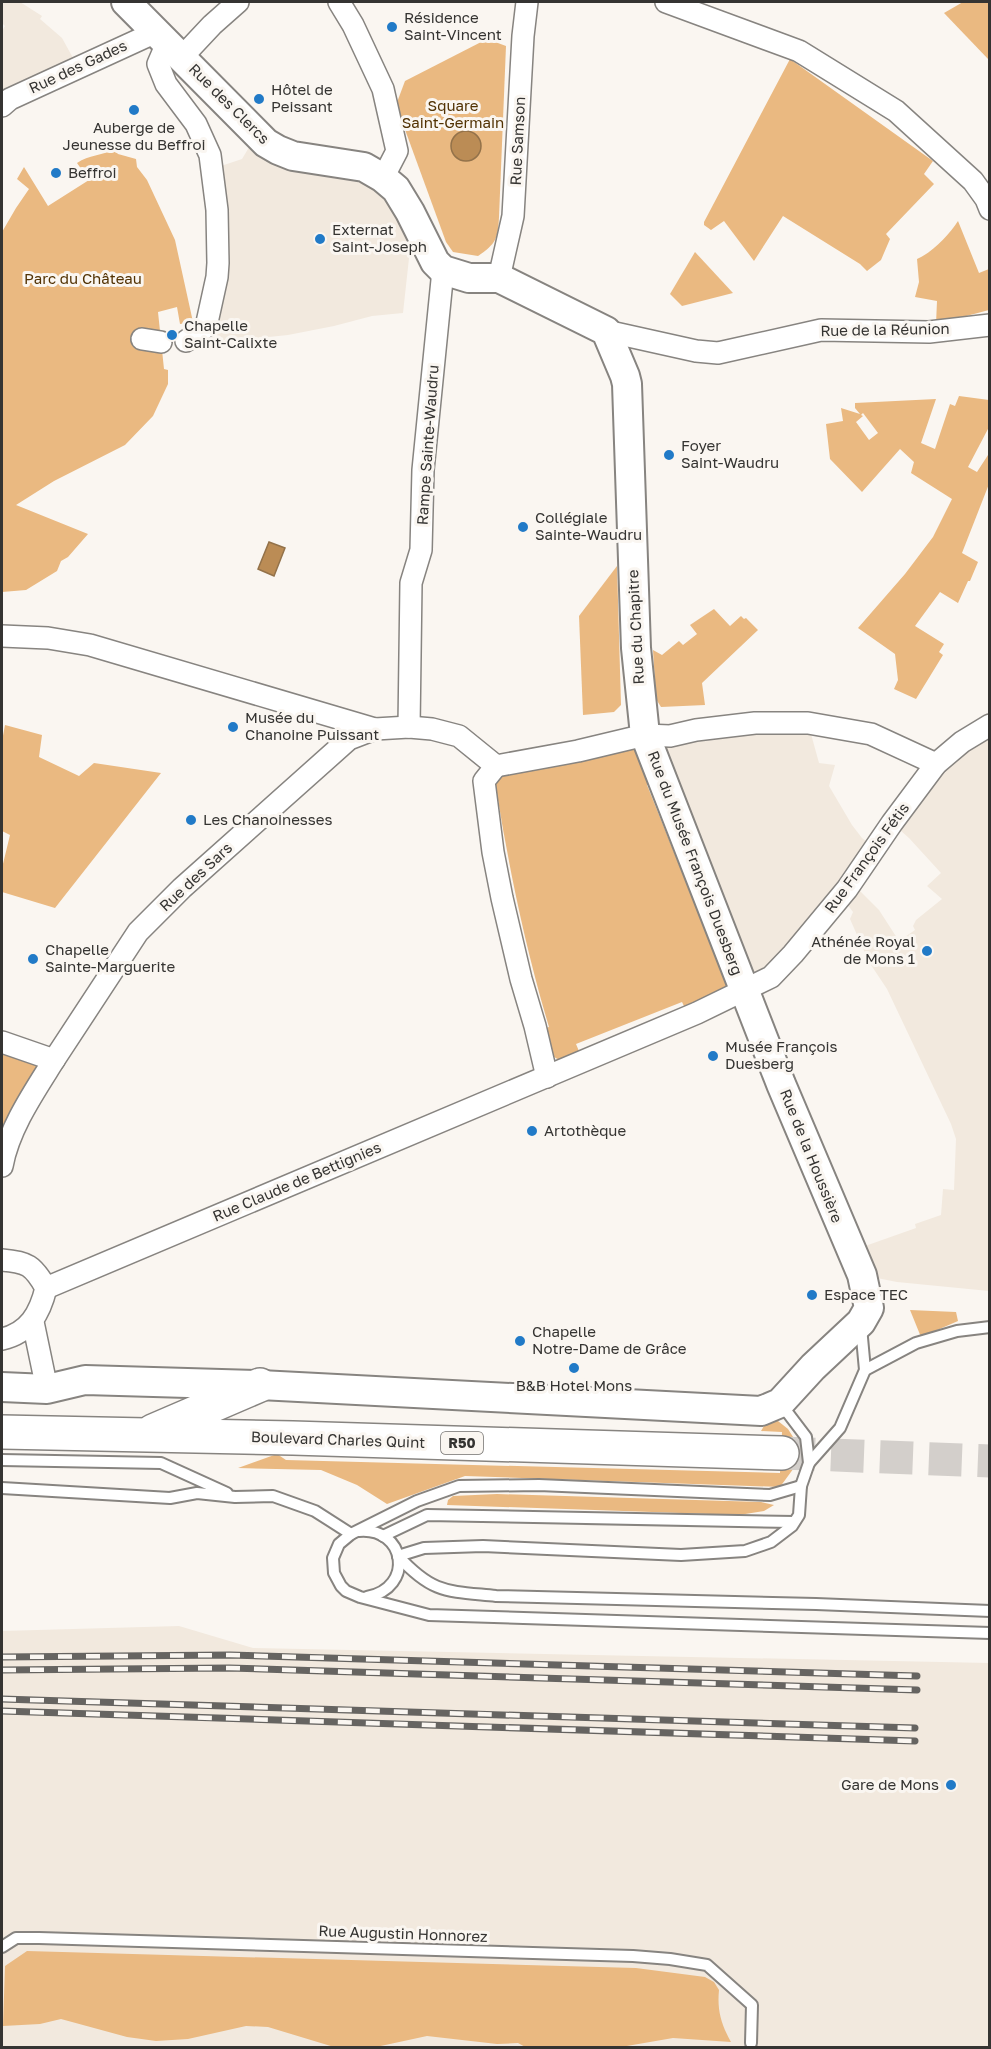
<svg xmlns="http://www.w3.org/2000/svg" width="991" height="2049" font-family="'Golos Text',sans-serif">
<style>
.built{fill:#f2e9de}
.green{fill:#eab981;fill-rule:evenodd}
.water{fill:#bb8c55;stroke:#93724a;stroke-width:1.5}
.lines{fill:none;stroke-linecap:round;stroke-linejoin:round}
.highway-tunnel{stroke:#d3cfcb;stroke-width:33;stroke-dasharray:33 16;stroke-linecap:butt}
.lane-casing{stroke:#878480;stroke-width:14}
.street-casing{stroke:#878480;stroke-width:24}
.secondary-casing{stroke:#878480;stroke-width:32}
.highway-casing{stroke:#878480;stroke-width:36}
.lane{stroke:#fff;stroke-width:10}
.street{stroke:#fff;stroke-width:21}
.secondary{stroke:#fff;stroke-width:28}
.highway{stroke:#fff;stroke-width:33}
.rail-casing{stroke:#666461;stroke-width:7}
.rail{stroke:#faf6f1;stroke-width:4.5;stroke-dasharray:14;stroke-linecap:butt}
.poi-dot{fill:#217ac7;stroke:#faf6f1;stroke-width:2}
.labels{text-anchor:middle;stroke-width:6;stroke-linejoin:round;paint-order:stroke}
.shield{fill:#faf6f1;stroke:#706e6b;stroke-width:1.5}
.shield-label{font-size:14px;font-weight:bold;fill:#353432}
.poi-label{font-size:15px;fill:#353432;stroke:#faf6f1;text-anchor:start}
.street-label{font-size:15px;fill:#353432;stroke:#faf6f1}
.park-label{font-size:15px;fill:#523203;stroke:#faf6f1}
</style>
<rect width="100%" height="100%" fill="#faf6f1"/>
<g class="built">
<polygon points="2,2 20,2 42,16 40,19 62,38 78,67 2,106 2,31 5,26 2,23"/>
<polygon points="257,134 383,178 411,240 403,313 372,316 334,326 288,335 210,343 221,166 242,159"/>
<polygon points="808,723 819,763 835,765 829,786 852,825 862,838 875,848 852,883 879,910 899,941 915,930 913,926 916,920 942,899 927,886 941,873 909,838 892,823 989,725 989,1291 897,1282 862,1275 851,1251 916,1228 915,1224 941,1215 943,1189 954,1190 956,1139 951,1124 887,989 869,962 850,919 853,912 841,896 744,990 645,735"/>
<polygon points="179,1626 253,1648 989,1663 989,2047 2,2047 2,1631"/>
</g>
<g class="green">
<polygon points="963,2 989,2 989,60 944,13"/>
<path d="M487 39 506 46 499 217C498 238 496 244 478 256L453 252 446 242 396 105 405 81Z"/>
<polygon points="790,59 933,161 924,174 934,184 886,234 890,239 881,260 867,271 860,264 783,216 754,261 724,221 711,230 704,225 704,222"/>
<path d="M114 150 118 154 136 159 137 167 147 180 175 240 193 322 180 324 177 307 158 312 164 369 168 370V384L153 416 125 445 54 481 16 505 88 534 68 557 61 561 57 571 26 590 2 592V232L16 208 29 189 17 179 24 167 48 206 89 180 77 163C89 155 102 155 114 150Z"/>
<path d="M958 221 979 273 989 269V310L936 324 937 301 915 297 919 282 917 259C933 252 949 235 958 221Z"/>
<polygon points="695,252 733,293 682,306 670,294"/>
<path d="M959 396 989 400V427L968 467 977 472 988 455H989V484L962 553 978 562 970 581H968L958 603 940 592 915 626 944 644 939 652 943 655 916 699 894 689 898 680 895 654 858 628 905 574 933 537 952 499 911 473 914 462 900 449 862 492 830 459 826 424 843 421 841 408 860 414 855 408V403L936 399 921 443 935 449 950 404 955 406ZM863 413 878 433 869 440 856 422 863 416 861 415Z"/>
<polygon points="617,566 621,705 614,712 583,715 579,616"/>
<polygon points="714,609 730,626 741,616 744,619 746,618 758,630 702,683 705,705 661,707 656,699 653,650 662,655 679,641 683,645 697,634 690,625"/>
<polygon points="5,725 42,735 39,757 79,776 94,763 161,773 55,908 2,892 2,868 10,835 2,831 2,741"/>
<path d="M631 747 641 754 652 782 647 785 718 962 729 974 727 995 687 1012 682 1002 576 1044 581 1056 559 1060 551 1055 542 1029 549 1027C526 950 510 873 497 794L490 795 492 781 501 773Z"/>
<polygon points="2,1042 54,1060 2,1166"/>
<polygon points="910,1310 956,1312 958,1321 921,1337"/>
<polygon points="767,1421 778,1421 788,1429 800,1448 799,1461 780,1487 465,1476 387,1504 357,1485 321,1470 238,1468 277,1454 286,1460 780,1473 782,1432 761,1431"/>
<polygon points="497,1494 761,1502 774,1505 764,1511 739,1515 447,1505 448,1500 453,1496"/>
<path d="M27 1951 636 1968 705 1977 714 1982 719 1990C717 2010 721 2024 731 2042L673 2038 621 2047 527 2048 518 2043 497 2044 427 2036 376 2047H334L268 2027 246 2026 188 2039 156 2041 127 2037 61 2019 40 2024 3 2026 5 1966Z"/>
</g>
<g class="water">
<circle cx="466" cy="146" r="15"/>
<polygon points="269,542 285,548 274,576 258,569"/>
</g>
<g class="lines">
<polyline class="highway-tunnel" points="782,1453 990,1461"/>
<g class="lane-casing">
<g id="lane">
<polyline points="865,1370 916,1343 957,1331 990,1327"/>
<polyline points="2,1460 161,1463 227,1493"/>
<polyline points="809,1463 840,1428 865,1370 861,1327"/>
<polyline points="801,1486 770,1495 539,1485 459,1486 417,1501 351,1534 339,1544 333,1558 334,1573 341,1586 346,1591 360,1597 429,1615 990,1633"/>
<polyline points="2,1488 170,1498 197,1493 235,1497 273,1496 315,1511 351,1534"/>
<path d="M359 1531C406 1527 415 1588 367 1597"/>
<polyline points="383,1536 427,1515 794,1522"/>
<path d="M398 1556C433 1594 447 1591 496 1596L816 1604 990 1611"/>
<polyline points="398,1556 424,1548 483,1546 681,1555 745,1551 771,1542 792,1526 799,1515 801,1486 809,1463 806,1437 781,1404"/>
<polyline points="2,1947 16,1938 39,1938 633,1956 670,1959 707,1965 752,2005 751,2043"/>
</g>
</g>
<g class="street-casing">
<g id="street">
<polyline points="339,2 353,25 383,89 397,151 383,178"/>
<polyline points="666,2 799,51 896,111 973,181 986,199 990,209"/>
<polyline points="167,43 158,64 166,84 196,124 210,155 217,210 218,263 217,277 206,327 186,341"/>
<polyline points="182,57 212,25 238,2"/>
<polyline points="2,106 10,99 47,82 156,32"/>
<polyline points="499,278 513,216 523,36 527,2"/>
<polyline points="606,331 696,351 718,353 821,330 929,332 990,325"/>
<polyline points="142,339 161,342"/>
<polyline points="2,636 48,638 90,645 375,729"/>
<polyline points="409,727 411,583 421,550 423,470 443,270"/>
<polyline points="496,766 484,781 493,852 502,898 521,979 535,1026 547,1077"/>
<path d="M2 1042 54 1060C34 1092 9 1128 2 1166"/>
<polyline points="54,1060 138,932 182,888 349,739 375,729 409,727 432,729 459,736 496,766 578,751 645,735 670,736 696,730 755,723 808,723 871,734 936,764"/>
<path d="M2 1260C27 1262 33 1265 46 1288 40 1313 29 1333 2 1339"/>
<polyline points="46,1288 697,1013 771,977 793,954 847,889 892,823 936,764 962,742 990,725"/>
<polyline points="33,1322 47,1389"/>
</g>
</g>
<g class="secondary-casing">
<polyline id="secondary" points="2,1387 47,1389 85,1380 260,1385 761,1411 780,1403 813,1367 861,1322 869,1308 862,1275 781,1084 645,735 636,648 627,384 625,376 606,331 499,278 469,278 443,270 435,262 410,212 396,189 383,178 364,167 293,156 278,150 266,143 126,2"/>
</g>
<g class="highway-casing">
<g id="highway">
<polyline points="153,1431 260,1385"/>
<polyline points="2,1432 293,1438 782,1453"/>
</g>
</g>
<use href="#lane" class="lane"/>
<use href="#street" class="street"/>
<use href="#secondary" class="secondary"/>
<use href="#highway" class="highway"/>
<g class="rail-casing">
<g id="rail">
<polyline points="2,1657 230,1655 917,1676"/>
<polyline points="2,1670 229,1668 917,1690"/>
<polyline points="2,1699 915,1728"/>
<polyline points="2,1711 915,1741"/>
</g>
</g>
<use href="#rail" class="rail"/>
</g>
<g class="poi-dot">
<circle cx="392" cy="27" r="6"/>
<circle cx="259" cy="99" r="6"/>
<circle cx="134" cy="110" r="6"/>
<circle cx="56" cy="173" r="6"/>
<circle cx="320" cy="239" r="6"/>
<circle cx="172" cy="335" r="6"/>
<circle cx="669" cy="455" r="6"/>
<circle cx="523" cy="527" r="6"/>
<circle cx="233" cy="727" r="6"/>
<circle cx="191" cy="820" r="6"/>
<circle cx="927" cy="951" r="6"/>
<circle cx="33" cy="959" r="6"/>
<circle cx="713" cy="1056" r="6"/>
<circle cx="532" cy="1131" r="6"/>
<circle cx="812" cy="1295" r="6"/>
<circle cx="520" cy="1341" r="6"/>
<circle cx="574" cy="1368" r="6"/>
<circle cx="951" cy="1785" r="6"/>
</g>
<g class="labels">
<rect class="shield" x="441" y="1432" width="42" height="22" rx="4.5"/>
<g class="shield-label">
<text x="462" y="1448">R50</text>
</g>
<g class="poi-label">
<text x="404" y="23">Résidence<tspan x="404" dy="17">Saint-Vincent</tspan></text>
<text x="271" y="95">Hôtel de<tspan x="271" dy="17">Peissant</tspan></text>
<text x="134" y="133" text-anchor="middle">Auberge de<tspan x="134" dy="17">Jeunesse du Beffroi</tspan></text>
<text x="68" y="178">Beffroi</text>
<text x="332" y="235">Externat<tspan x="332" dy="17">Saint-Joseph</tspan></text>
<text x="184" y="331">Chapelle<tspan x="184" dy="17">Saint-Calixte</tspan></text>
<text x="681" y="451">Foyer<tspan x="681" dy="17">Saint-Waudru</tspan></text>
<text x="535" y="523">Collégiale<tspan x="535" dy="17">Sainte-Waudru</tspan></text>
<text x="245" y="723">Musée du<tspan x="245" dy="17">Chanoine Puissant</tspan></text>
<text x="203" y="825">Les Chanoinesses</text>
<text x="915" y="947" text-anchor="end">Athénée Royal<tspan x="915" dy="17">de Mons 1</tspan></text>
<text x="45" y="955">Chapelle<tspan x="45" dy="17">Sainte-Marguerite</tspan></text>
<text x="725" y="1052">Musée François<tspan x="725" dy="17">Duesberg</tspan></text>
<text x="544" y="1136">Artothèque</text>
<text x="824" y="1300">Espace TEC</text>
<text x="532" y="1337">Chapelle<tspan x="532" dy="17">Notre-Dame de Grâce</tspan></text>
<text x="574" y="1391" text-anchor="middle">B&amp;B Hotel Mons</text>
<text x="939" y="1790" text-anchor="end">Gare de Mons</text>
</g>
<g class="street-label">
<text transform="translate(78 67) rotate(-25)" y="5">Rue des Gades</text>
<text transform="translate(229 104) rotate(45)" y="5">Rue des Clercs</text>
<text transform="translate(518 141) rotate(-87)" y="5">Rue Samson</text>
<text transform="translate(885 330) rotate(-1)" y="5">Rue de la Réunion</text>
<text transform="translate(428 445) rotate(-86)" y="5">Rampe Sainte-Waudru</text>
<text transform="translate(636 627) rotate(-93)" y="5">Rue du Chapitre</text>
<text transform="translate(867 858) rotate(-54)" y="5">Rue François Fétis</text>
<text transform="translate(695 863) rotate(69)" y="5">Rue du Musée François Duesberg</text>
<text transform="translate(196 877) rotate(-43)" y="5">Rue des Sars</text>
<text transform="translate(811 1156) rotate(68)" y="5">Rue de la Houssière</text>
<text transform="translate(297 1182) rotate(-23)" y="5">Rue Claude de Bettignies</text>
<text transform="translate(338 1440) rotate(2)" y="5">Boulevard Charles Quint</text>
<text transform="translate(403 1934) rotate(2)" y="5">Rue Augustin Honnorez</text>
</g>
<g class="park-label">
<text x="453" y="111">Square<tspan x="453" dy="17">Saint-Germain</tspan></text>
<text x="83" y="284">Parc du Château</text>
</g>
</g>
<rect width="991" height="2049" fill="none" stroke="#353432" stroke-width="6"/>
</svg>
